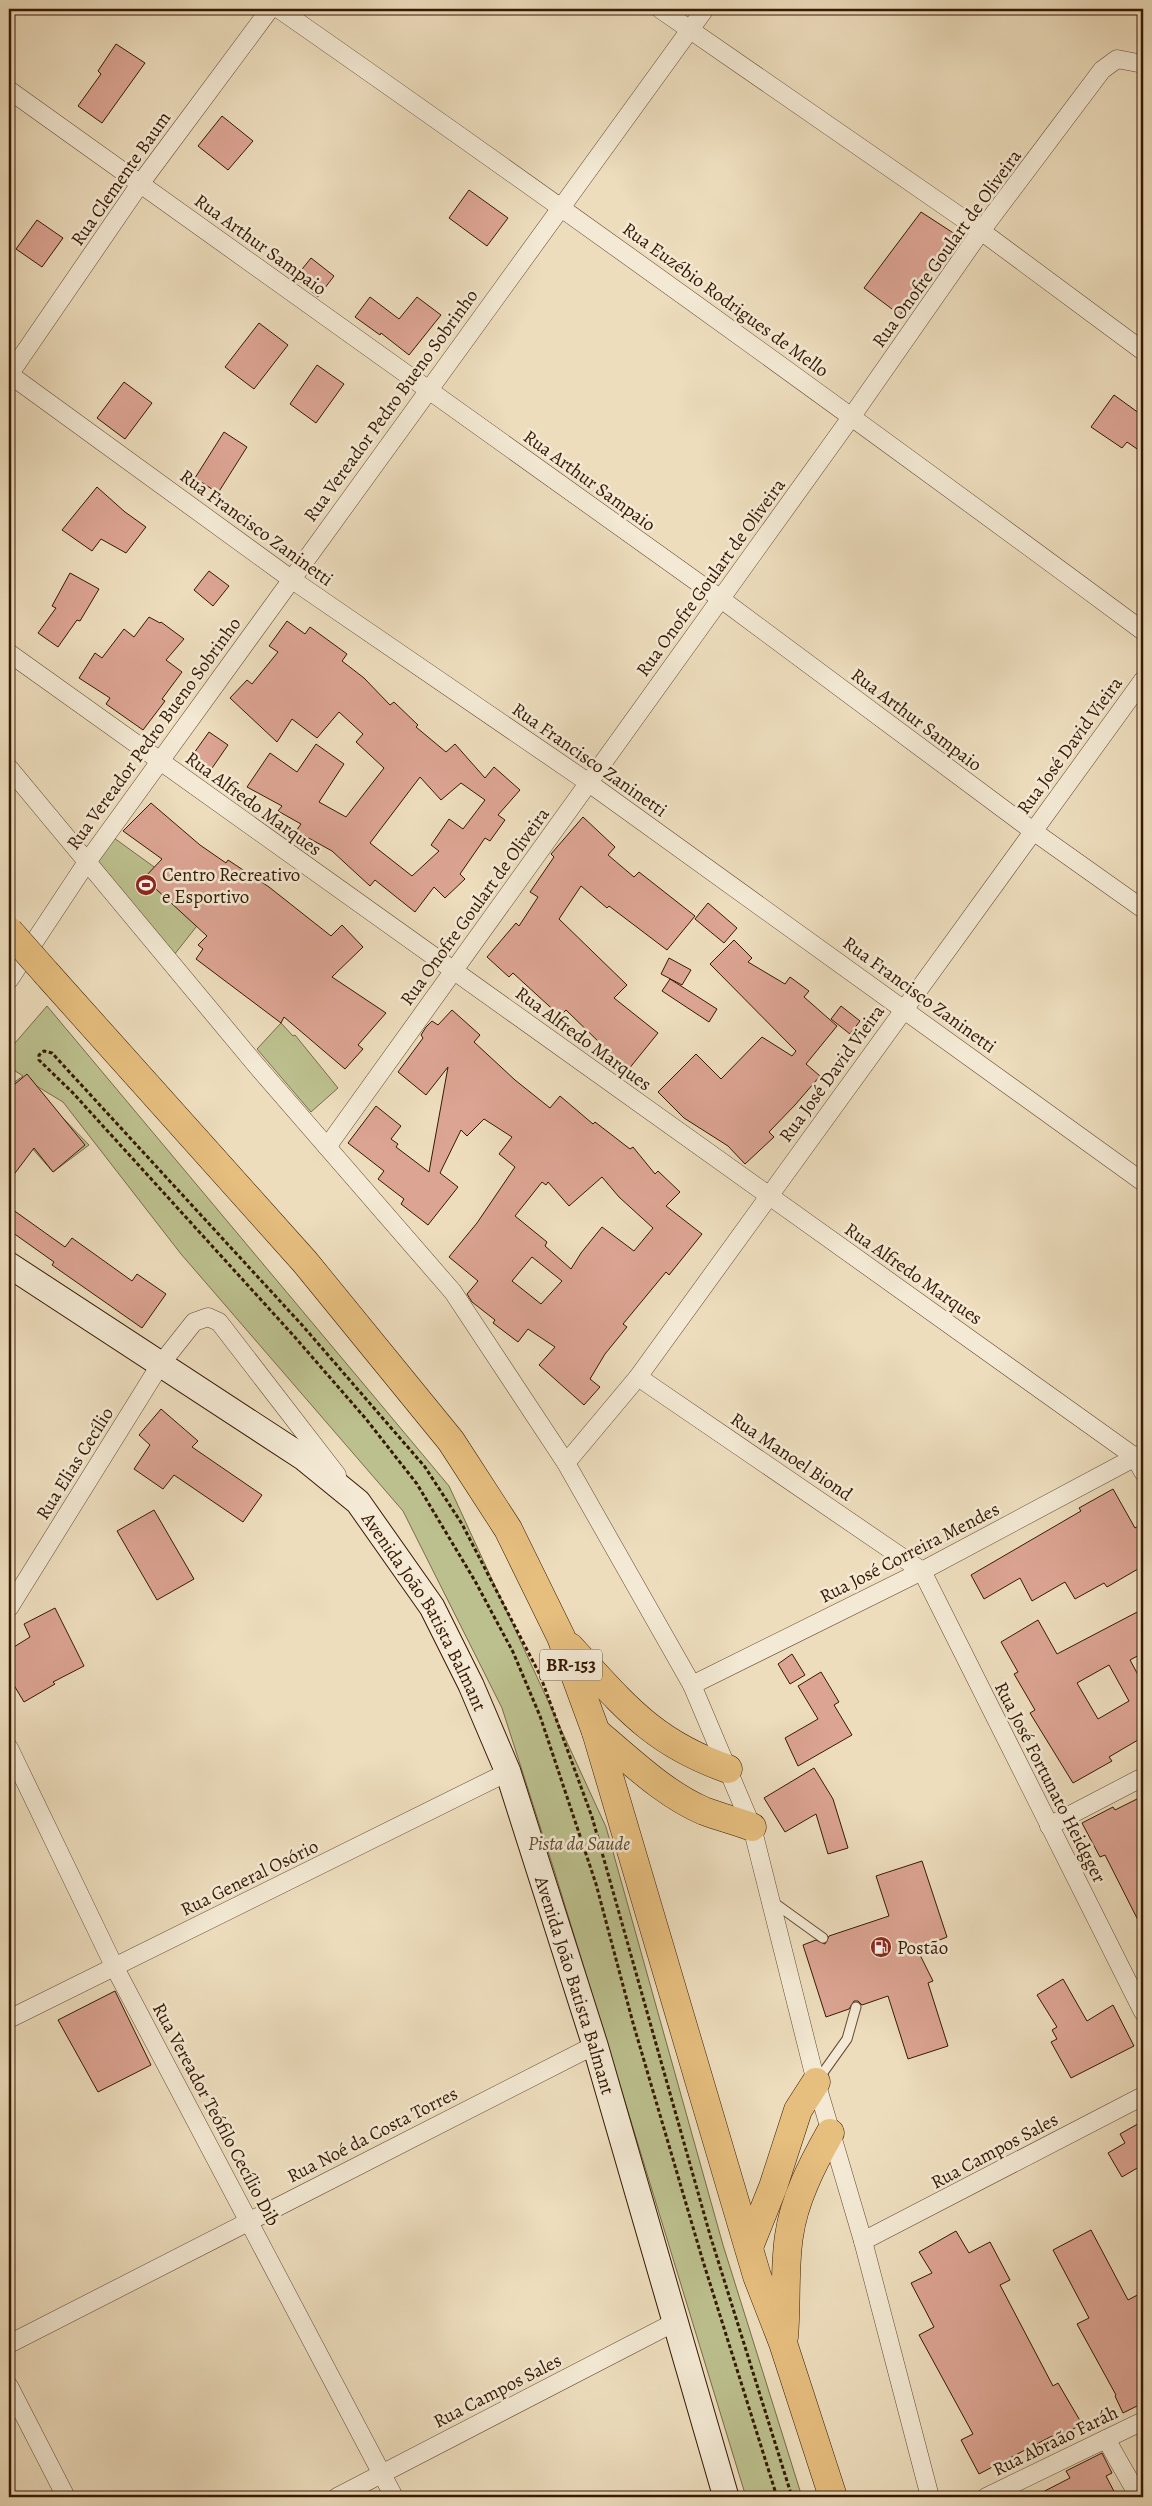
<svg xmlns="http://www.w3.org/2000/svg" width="1152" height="2506" font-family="Alegreya,serif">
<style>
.green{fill:#bcc08e;stroke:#796c48}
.building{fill:#dca493;stroke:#361902;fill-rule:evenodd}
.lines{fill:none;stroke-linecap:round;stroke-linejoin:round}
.lane-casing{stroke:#644a31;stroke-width:11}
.street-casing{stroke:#644a31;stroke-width:19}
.secondary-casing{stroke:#361902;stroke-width:27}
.highway-casing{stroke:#361902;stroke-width:29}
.path{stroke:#361902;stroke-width:3;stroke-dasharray:4 2.5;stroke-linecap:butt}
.lane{stroke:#f3e9d4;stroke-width:9}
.street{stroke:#f3e9d4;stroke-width:18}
.secondary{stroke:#f3e9d4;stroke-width:25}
.highway{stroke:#e6be7e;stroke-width:28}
.highway-bridge-casing{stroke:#361902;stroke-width:29;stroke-linecap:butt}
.highway-bridge{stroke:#e6be7e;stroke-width:28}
.labels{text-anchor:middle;stroke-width:5;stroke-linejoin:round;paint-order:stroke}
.shield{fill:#f3e9d4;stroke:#6f5741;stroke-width:1}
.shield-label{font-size:18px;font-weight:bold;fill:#361902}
.street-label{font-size:19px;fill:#361902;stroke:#f3e9d4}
.poi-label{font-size:19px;fill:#361902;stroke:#f3e9d4;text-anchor:start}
.park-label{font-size:19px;font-style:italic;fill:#5e4b2c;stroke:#f3e9d4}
</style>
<rect width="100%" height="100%" fill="#edddbd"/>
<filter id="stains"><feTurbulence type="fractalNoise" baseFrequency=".004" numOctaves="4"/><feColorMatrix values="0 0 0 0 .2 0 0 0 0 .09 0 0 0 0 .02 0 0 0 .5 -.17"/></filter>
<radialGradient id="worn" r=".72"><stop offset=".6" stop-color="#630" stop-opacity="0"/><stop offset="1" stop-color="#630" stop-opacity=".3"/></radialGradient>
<g class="green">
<polygon points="114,838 211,908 174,955 94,862"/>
<polygon points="47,1006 449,1486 606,1827 723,2245 802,2497 746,2497 555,1873 502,1708 403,1511 181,1254 63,1102 25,1079 89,1145 53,1172 9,1122 9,1086 23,1076 9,1067 9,1050"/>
<polygon points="281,1023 293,1036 295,1035 338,1088 311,1112 257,1049"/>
</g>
<g class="building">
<polygon points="116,44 145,63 102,123 78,106 101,74 98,71"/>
<polygon points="222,116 253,141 228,170 198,146"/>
<polygon points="469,190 508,218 487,246 449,218"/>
<polygon points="921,212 958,236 900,315 864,288"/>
<polygon points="37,220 63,238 42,267 16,249"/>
<polygon points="311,258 334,276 318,297 295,278"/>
<polygon points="370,297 399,319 417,297 441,315 409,355 381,333 380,335 355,317"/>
<polygon points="259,323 288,345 254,389 225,367"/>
<polygon points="317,365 344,384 316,423 290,404"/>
<polygon points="124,382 152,403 125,439 97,418"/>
<polygon points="1114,395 1143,416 1143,453 1127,442 1122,448 1091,427"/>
<polygon points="224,432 247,447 218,493 195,478"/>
<polygon points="97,487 125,512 146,527 126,553 101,539 92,551 62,530"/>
<polygon points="209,571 229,586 213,606 194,590"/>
<polygon points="70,573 99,589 80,621 77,620 58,647 38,633 56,608 52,606"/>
<polygon points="149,617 160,623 161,622 184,639 166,660 182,672 162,699 165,701 143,730 106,704 110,698 79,678 95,653 102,658 124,629 134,637"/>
<path d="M287 621 305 634 310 627 347 654 342 661 364 678 390 705 394 702 418 725 416 727 446 752 455 744 485 778 494 767 520 790 498 815 505 820 490 841 485 838 460 874 465 879 445 898 434 887 415 912 375 880 370 886 332 851 296 831 301 824 278 811 282 806 247 787 270 753 297 772 316 744 344 764 319 802 346 817 384 768 356 742 363 734 339 712 317 738 292 719 277 742 230 698 247 680 252 684 278 652 269 646ZM420 777 441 800 461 783 485 800 463 829 449 819 431 845 439 851 412 876 370 843Z"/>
<polygon points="209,732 228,745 208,774 189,760"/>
<polygon points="151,803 200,845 226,863 228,860 269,887 331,936 342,925 363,947 332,977 386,1013 358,1045 363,1049 345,1069 284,1017 281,1023 196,959 203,949 198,945 207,936 144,878 162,859 123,831"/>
<polygon points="583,817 615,847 608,855 634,877 639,872 695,916 667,950 609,906 607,908 581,886 559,919 627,985 614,998 658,1033 628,1070 600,1047 602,1045 566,1010 560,1016 513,973 509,977 487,957 516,923 519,926 538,897 530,892 554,857 551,854"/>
<polygon points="708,903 737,928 724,943 695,919"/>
<polygon points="734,940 752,958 748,962 785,984 790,977 809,991 804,997 837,1026 806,1064 820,1076 795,1105 769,1132 774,1137 745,1164 728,1146 684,1118 658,1092 696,1054 721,1079 762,1037 792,1056 796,1051 710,964"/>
<polygon points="669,958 691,970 682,985 661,974"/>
<polygon points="670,979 717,1009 709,1022 662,991"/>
<polygon points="841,1006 860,1021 850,1034 831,1019"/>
<path d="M452 1010 480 1035 474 1042 515 1080 550 1108 560 1096 593 1124 595 1122 630 1149 633 1147 655 1174 658 1171 680 1192 666 1206 702 1234 669 1275 666 1272 623 1324 627 1327 605 1354 590 1379 600 1387 584 1405 539 1365 555 1347 528 1329 518 1342 493 1323 495 1320 472 1302 467 1294 478 1281 449 1257 477 1223 515 1167 499 1154 512 1137 484 1119 467 1136 461 1130 440 1173 458 1187 428 1225 401 1204 404 1199 378 1179 384 1171 348 1143 376 1106 401 1126 391 1139 398 1144 396 1147 429 1172 448 1067 426 1095 398 1072 423 1038 421 1035 426 1027 432 1021 438 1025ZM602 1177 619 1197 653 1228 634 1251 602 1227 581 1253 571 1269 545 1246 547 1242 515 1216 542 1182 546 1185 548 1182 569 1206ZM532 1257 562 1281 541 1304 512 1281Z"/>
<polygon points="27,1074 85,1145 53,1172 34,1148 9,1181 9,1089"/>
<polygon points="9,1207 65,1247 72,1238 132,1281 137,1274 166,1294 142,1328 52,1265 54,1262 9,1230"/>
<polygon points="161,1409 198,1441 192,1447 262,1495 243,1522 174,1475 163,1489 134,1469 150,1445 139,1435"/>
<polygon points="1113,1489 1135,1528 1143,1523 1143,1566 1107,1587 1104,1583 1075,1599 1065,1582 1032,1601 1020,1578 984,1599 971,1575 1081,1511 1079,1508"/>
<polygon points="154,1510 194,1579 157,1600 117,1531"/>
<polygon points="55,1608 84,1666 53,1682 55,1684 24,1702 9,1677 9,1650 30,1637 24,1624"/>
<path d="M1143 1609V1653L1130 1660 1143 1684V1737L1109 1757 1112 1761 1073 1783 1030 1713 1035 1710 1014 1674 1018 1672 1001 1642 1038 1620 1057 1654ZM1109 1665 1129 1701 1098 1719 1077 1683Z"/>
<polygon points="792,1654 805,1675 790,1684 778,1664"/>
<polygon points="821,1672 839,1702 834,1705 852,1735 798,1766 785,1738 818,1719 798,1686"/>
<polygon points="814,1768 833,1799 848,1848 828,1854 816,1814 785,1832 764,1798"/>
<polygon points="1143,1796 1143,1930 1105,1855 1100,1857 1082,1823 1113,1807 1115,1810"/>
<polygon points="922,1861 947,1937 917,1949 933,1981 928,1983 948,2046 908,2059 888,1996 862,2005 858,2001 854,2001 849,2009 826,2017 803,1945 816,1940 825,1944 829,1936 889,1916 876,1876"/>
<polygon points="1063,1979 1087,2021 1113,2005 1134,2046 1071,2078 1051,2042 1057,2039 1052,2030 1057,2027 1037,1995"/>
<polygon points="115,1991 151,2065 98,2092 58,2020"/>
<polygon points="1143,2121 1143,2175 1139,2167 1122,2177 1108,2153 1125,2143 1120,2134"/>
<polygon points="1091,2230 1128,2300 1143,2292 1143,2403 1123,2413 1115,2396 1116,2395 1077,2324 1089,2318 1053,2250"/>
<polygon points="956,2231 969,2253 990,2242 1010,2280 1000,2285 1053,2386 1058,2383 1082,2424 1054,2440 1052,2436 979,2474 961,2440 973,2434 919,2335 934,2327 911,2283 932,2273 919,2252"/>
<polygon points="1102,2453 1112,2473 1106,2476 1117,2497 1033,2497 1070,2478 1066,2471"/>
</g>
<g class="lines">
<g class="lane-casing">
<g id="lane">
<polyline points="773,1902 823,1938"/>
<polyline points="817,2081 847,2039 856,2007"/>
</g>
</g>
<g class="street-casing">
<g id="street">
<path d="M279 9C570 212 858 420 1143 631"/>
<polyline points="660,9 981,231 1143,351"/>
<polyline points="9,90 721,599 1033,831 1143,909"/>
<polyline points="9,374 291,579 589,783 1143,1182"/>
<polyline points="9,375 140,184 270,9"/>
<polyline points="9,653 1135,1457 1143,1472"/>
<polyline points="9,768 256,1065 453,1292 566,1463 692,1685 752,1827 816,2082 863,2241 930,2497"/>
<polyline points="9,980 87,862 705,9"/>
<polyline points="327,1147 852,416 981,231 1102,70 1117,59 1143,64"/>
<polyline points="638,1377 922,1571 1143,2012"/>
<polyline points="566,1463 638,1377 1143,680"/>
<polyline points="9,1608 160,1365 194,1322 208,1317 219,1322 337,1475"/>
<polyline points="692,1685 922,1571 1143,1453"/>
<polyline points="9,1748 115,1968 394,2497"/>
<polyline points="1049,1826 1143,1777"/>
<polyline points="9,2019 508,1772"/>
<polyline points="863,2241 1143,2096"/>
<polyline points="9,2344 595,2045"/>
<polyline points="9,2386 66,2497"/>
<polyline points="1106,2439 1139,2497"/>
<polyline points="337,2497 677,2321"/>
<polyline points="986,2497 1143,2421"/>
</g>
</g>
<g class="secondary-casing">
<g id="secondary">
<path id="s1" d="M9 1265 304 1458 358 1502 432 1607 471 1685 508 1772 595 2045 726 2497"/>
</g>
</g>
<g class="highway-casing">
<g id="highway">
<polyline points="47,974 305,1262 451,1441 508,1529 561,1637 596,1732 757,2276 783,2343 833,2497"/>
<path d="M570 1647C623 1704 651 1742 728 1769"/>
<path d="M596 1732C630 1760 664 1794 704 1811 720 1817 736 1821 752 1827"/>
<polyline points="749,2247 773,2187 798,2110 816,2082"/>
<path d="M784 2337C787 2304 784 2269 789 2236 794 2200 812 2165 830 2133"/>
</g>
</g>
<polyline class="path" points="777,2497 702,2258 633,2023 596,1884 540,1716 513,1652 475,1581 417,1484 366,1419 293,1335 73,1093 39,1060 39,1055 44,1051 52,1053 302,1325 425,1467 462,1524 540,1675 592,1817 710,2235 792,2497"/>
<use href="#lane" class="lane"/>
<use href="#street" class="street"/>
<use href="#secondary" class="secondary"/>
<use href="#highway" class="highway"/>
<g class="highway-bridge-casing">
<polyline id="highway-bridge" points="9,931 47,974"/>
</g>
<use href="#highway-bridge" class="highway-bridge"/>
</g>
<defs>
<g id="stadium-disc" transform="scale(1.125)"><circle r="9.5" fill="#8f2418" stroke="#f3e9d4"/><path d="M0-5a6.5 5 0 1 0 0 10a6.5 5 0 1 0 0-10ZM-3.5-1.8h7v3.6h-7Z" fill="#fff"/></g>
<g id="fuel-disc" transform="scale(1.125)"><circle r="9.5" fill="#8f2418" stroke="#f3e9d4"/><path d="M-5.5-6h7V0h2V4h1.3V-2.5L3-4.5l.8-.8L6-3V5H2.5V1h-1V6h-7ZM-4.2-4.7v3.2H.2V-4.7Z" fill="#fff"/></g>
</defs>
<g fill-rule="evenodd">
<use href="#stadium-disc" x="146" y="885"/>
<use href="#fuel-disc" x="881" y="1947"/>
</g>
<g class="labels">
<rect class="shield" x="540" y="1649.5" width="62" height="31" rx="4"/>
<g class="shield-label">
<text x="571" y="1671">BR-153</text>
</g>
<g class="street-label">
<text transform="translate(120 178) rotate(-55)" y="7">Rua Clemente Baum</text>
<text transform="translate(261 244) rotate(36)" y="7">Rua Arthur Sampaio</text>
<text transform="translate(946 248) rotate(-54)" y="7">Rua Onofre Goulart de Oliveira</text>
<text transform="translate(726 299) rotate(36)" y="7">Rua Euzébio Rodrigues de Mello</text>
<text transform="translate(390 405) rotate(-54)" y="7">Rua Vereador Pedro Bueno Sobrinho</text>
<text transform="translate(590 480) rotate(36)" y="7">Rua Arthur Sampaio</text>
<text transform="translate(257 527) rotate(36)" y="7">Rua Francisco Zaninetti</text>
<text transform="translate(710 577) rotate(-54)" y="7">Rua Onofre Goulart de Oliveira</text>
<text transform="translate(917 719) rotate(37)" y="7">Rua Arthur Sampaio</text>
<text transform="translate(153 733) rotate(-54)" y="7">Rua Vereador Pedro Bueno Sobrinho</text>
<text transform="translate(1069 745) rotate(-54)" y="7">Rua José David Vieira</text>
<text transform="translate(590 759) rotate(35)" y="7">Rua Francisco Zaninetti</text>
<text transform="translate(254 803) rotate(36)" y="7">Rua Alfredo Marques</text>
<text transform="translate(474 906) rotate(-54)" y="7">Rua Onofre Goulart de Oliveira</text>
<text transform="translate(920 994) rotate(36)" y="7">Rua Francisco Zaninetti</text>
<text transform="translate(584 1038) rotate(36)" y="7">Rua Alfredo Marques</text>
<text transform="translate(831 1073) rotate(-54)" y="7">Rua José David Vieira</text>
<text transform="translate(914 1273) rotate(35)" y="7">Rua Alfredo Marques</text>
<text transform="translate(792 1456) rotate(34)" y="7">Rua Manoel Biond</text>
<text transform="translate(74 1463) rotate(-58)" y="7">Rua Elias Cecílio</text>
<text transform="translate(909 1552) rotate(-27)" y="7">Rua José Correira Mendes</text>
<text dy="7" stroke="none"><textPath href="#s1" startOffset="551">Avenida João Batista Balmant</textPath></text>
<text transform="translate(1051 1782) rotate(63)" y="7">Rua José Fortunato Heidgger</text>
<text transform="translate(249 1877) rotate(-26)" y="7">Rua General Osório</text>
<text dy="7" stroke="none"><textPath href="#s1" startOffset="956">Avenida João Batista Balmant</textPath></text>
<text transform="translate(217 2114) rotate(62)" y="7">Rua Vereador Teófilo Cecílio Dib</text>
<text transform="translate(372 2134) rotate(-27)" y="7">Rua Noé da Costa Torres</text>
<text transform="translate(994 2150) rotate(-28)" y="7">Rua Campos Sales</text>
<text transform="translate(497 2390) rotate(-27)" y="7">Rua Campos Sales</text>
<text transform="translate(1055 2440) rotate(-26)" y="7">Rua Abraão Faráh</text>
</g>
<g class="poi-label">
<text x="162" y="881">Centro Recreativo<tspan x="162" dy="22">e Esportivo</tspan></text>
<text x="897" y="1954">Postão</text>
</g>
<g class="park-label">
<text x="579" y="1850">Pista da Saude</text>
</g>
</g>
<rect width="1152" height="2506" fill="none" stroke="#edddbd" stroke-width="30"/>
<rect x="10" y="10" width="1132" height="2486" fill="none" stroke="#361902" stroke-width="2.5"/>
<rect x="15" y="15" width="1122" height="2476" fill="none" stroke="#361902"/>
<rect width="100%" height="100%" filter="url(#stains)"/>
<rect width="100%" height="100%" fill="url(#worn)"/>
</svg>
